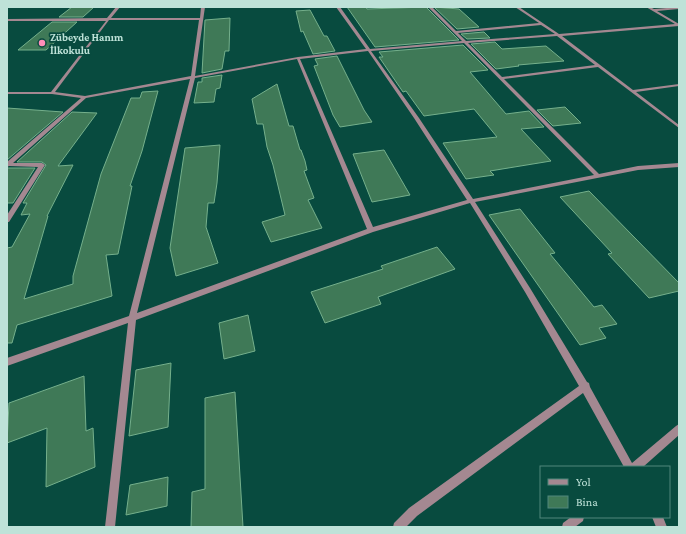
<svg xmlns="http://www.w3.org/2000/svg" width="686" height="534" font-family="'Crimson Pro',serif">
<style>
.building{fill:#3f7957;stroke:#75b08c}
.lines{fill:none;stroke-linecap:round;stroke-linejoin:round}
.minor{fill:#a48891;fill-rule:evenodd}
.poi-dot{fill:#ff8eb9;stroke:#084b3f;stroke-width:1.5}
.labels{text-anchor:middle;stroke-width:3.5;stroke-linejoin:round;paint-order:stroke}
.far-poi-label{font-size:11px;font-weight:bold;fill:#bee2d8;stroke:#084b3f;text-anchor:start}
</style>
<rect width="100%" height="100%" fill="#084b3f"/>
<g class="building">
<polygon points="72,7 94,7 83,17 59,17"/>
<polygon points="347,7 366,7 367,9 426,7 459,40 375,47"/>
<polygon points="434,7 459,9 479,27 457,29"/>
<polygon points="310,10 324,36 327,36 335,51 313,54 303,31 301,32 296,11"/>
<polygon points="230,18 229,51 225,51 222,69 202,73 205,20"/>
<polygon points="52,22 77,22 46,50 18,50"/>
<polygon points="484,32 490,38 467,39 461,34"/>
<polygon points="495,42 502,49 546,46 564,61 518,65 519,66 496,69 471,44"/>
<polygon points="463,45 488,70 470,72 506,114 529,111 544,127 521,129 551,161 490,171 494,175 466,179 443,143 497,137 474,109 424,116 406,91 403,92 379,57 383,57 379,52"/>
<polygon points="337,56 364,110 372,122 340,127 333,115 314,66 318,65 315,59"/>
<polygon points="222,75 220,88 216,89 214,102 194,103 198,82 202,82 202,78"/>
<polygon points="277,84 289,126 293,126 300,150 301,150 305,161 307,170 304,171 314,198 308,200 322,228 271,242 262,222 285,215 273,165 267,147 263,124 257,124 252,99"/>
<polygon points="158,91 142,151 130,186 132,186 118,254 106,255 112,296 17,325 12,343 7,343 7,248 12,247 30,214 21,215 27,203 23,203 46,165 42,162 17,162 72,112 97,113 58,166 73,165 47,216 48,216 24,299 73,284 73,276 101,174 131,98 140,98 142,92"/>
<polygon points="565,107 581,123 553,126 537,110"/>
<polygon points="7,108 63,112 7,160"/>
<polygon points="220,145 217,183 214,203 208,203 206,227 218,263 176,276 170,248 185,148"/>
<polygon points="384,150 410,195 372,202 353,154"/>
<polygon points="7,168 35,168 13,203 7,203"/>
<polygon points="589,191 679,283 679,291 649,298 608,254 612,253 560,197"/>
<polygon points="520,209 555,253 550,254 594,307 602,305 617,324 599,328 606,338 580,345 489,215"/>
<polygon points="437,247 455,269 378,297 381,304 325,323 311,292 383,269 381,266"/>
<polygon points="248,315 255,351 224,359 219,323"/>
<polygon points="171,363 168,427 129,436 136,370"/>
<polygon points="84,376 86,431 93,428 95,467 46,487 47,428 7,443 9,403"/>
<polygon points="235,392 243,527 191,527 192,492 205,489 205,398"/>
<polygon points="168,477 167,506 126,515 130,485"/>
</g>
<g class="lines">
<g class="minor">
<path d="M116 7H120L111 18H200L201 7H205L195 76 298 57 366 49 336 7H340L370 49 462 41 428 7H432L456 31 539 23 515 7H519L559 34 675 24 646 7H650L654 9 679 7V9L657 11 679 24V26L562 36 633 90 679 84V86L636 92 679 125V128L598 67 504 79 599 174 638 166 679 163V167L638 170 475 202 530 288 587 382 589 383 590 387 632 463 676 426 679 424V435L643 467H624L583 393 417 516 406 527H393L394 523 409 508 579 386 525 292 470 203 373 232 136 320 115 527H105L128 323 7 366V358L129 316 190 79 86 98 13 163H42L45 165 9 222H7V215L38 167 9 166 7 167V162L81 98 52 94H7V92H51L106 21H7V19L107 18ZM109 20H199L191 76 85 96 55 92ZM541 25 555 34 466 41 458 33ZM557 36 595 65 502 77 468 43ZM464 43 594 175 473 199 419 118 371 51ZM368 51 414 118 467 200 373 227 300 59ZM297 59 367 229 137 313 195 78Z"/>
<polygon points="571,517 584,517 583,521 575,527 562,527 563,523"/>
<polygon points="652,517 663,517 667,527 656,527"/>
</g>
</g>
<circle class="poi-dot" cx="42" cy="43" r="4"/>
<g class="labels">
<g class="far-poi-label">
<text x="50" y="41">Zübeyde Hanım<tspan x="50" dy="13">İlkokulu</tspan></text>
</g>
</g>
<rect width="686" height="534" fill="none" stroke="#bee2d8" stroke-width="16"/>
<rect x="540" y="466" width="130" height="52" fill="#084b3f" stroke="#51877c"/>
<rect x="548" y="479" width="20" height="6" fill="#a48891" stroke="#51877c"/>
<text x="576" y="486" font-size="12" fill="#bee2d8">Yol</text>
<rect x="548" y="496" width="20" height="12" fill="#3f7957" stroke="#51877c"/>
<text x="576" y="506" font-size="12" fill="#bee2d8">Bina</text>
</svg>
